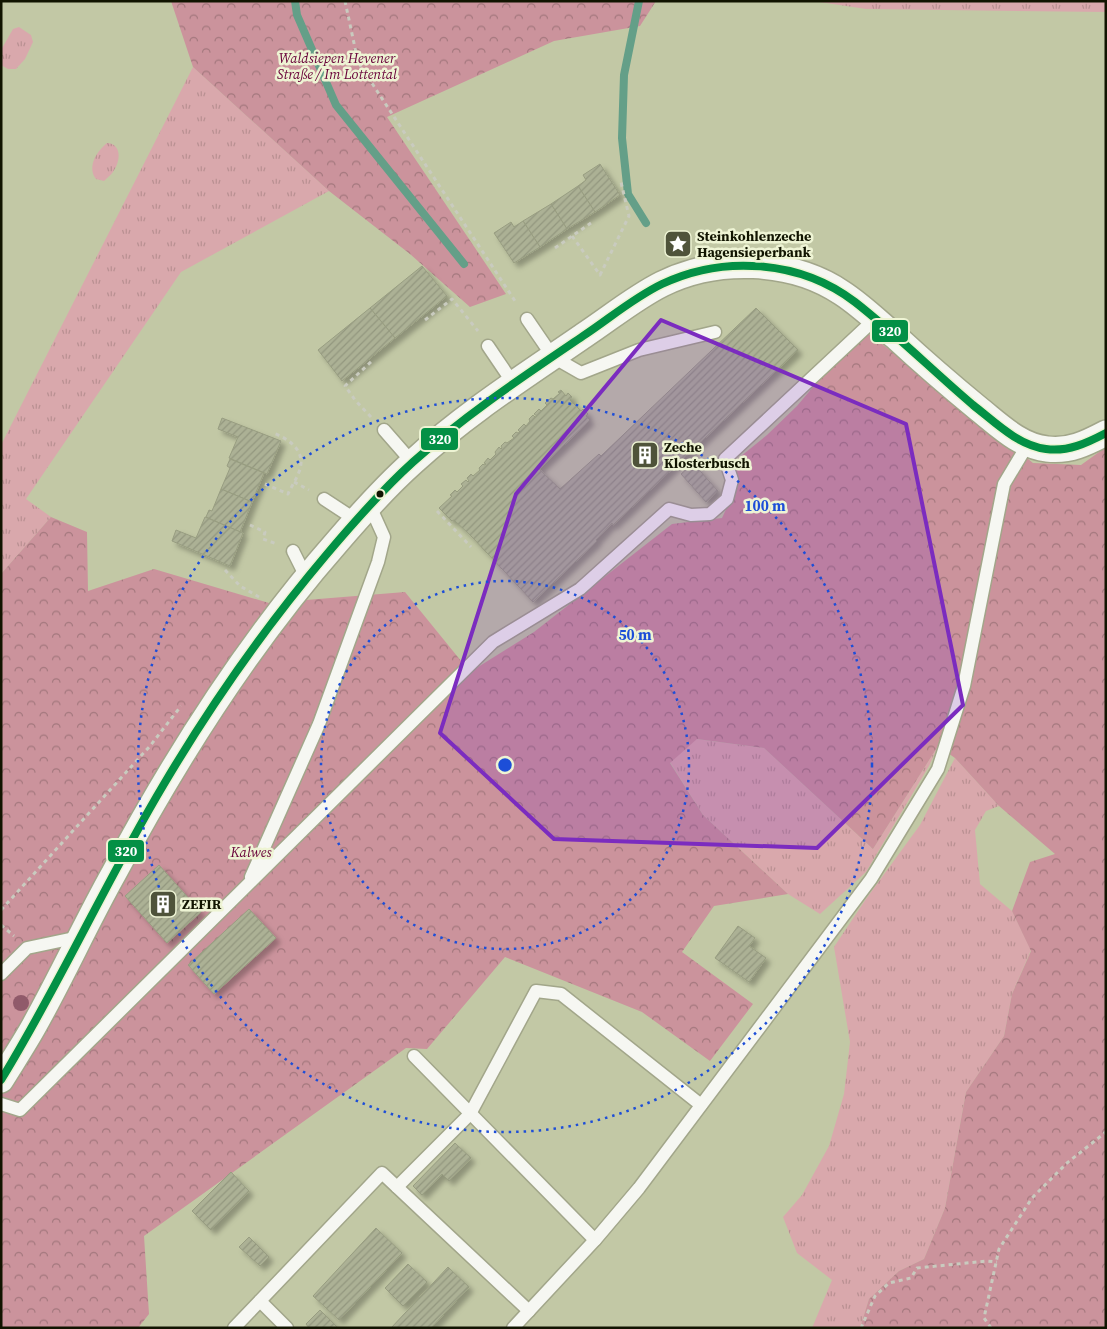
<svg xmlns="http://www.w3.org/2000/svg" width="1107" height="1329" font-family="'Source Serif 4',serif">
<style>
.grass{fill:url(#grass-tufts)}
.forest{fill:url(#forest-crowns)}
.lines{fill:none;stroke-linecap:round;stroke-linejoin:round}
.stream{stroke:#649f88;stroke-width:8}
.building{fill:url(#building-hatch);stroke:#989d81;filter:url(#shadow)}
.lane-casing{stroke:#a2a68a;stroke-width:15}
.street-casing{stroke:#a2a68a;stroke-width:28}
.path{stroke:#c9cbbf;stroke-width:3;stroke-dasharray:4 4;stroke-linecap:butt}
.lane{stroke:#f6f7f2;stroke-width:12}
.street{stroke:#f6f7f2;stroke-width:25}
.bus-1-casing{stroke:#eef4d4;stroke-width:11}
.bus-1{stroke:#039045;stroke-width:8}
.tree{fill:#905a6a}
.marked{fill:#7b2cbf;fill-opacity:0.2;stroke:#7b2cbf;stroke-width:4;stroke-linejoin:round}
.ring{fill:none;stroke:#1d4ed8;stroke-width:2.5;stroke-dasharray:2.5 5}
.bus-dot{fill:#111400;stroke:#eef4d4;stroke-width:2}
.labels{text-anchor:middle;stroke-width:5;stroke-linejoin:round;paint-order:stroke}
.park-label{font-size:14px;font-style:italic;fill:#680039;stroke:#eef4d4}
.poi-label{font-size:14px;font-weight:bold;fill:#111400;stroke:#eef4d4;text-anchor:start}
.centre{fill:#1d4ed8;stroke:#eef4d4;stroke-width:2.5}
.ring-label{font-size:15px;text-anchor:middle;font-weight:bold;fill:#1d4ed8;stroke:#eef4d4;stroke-width:5;stroke-linejoin:round;paint-order:stroke}
.line-badge{stroke:#eef4d4;stroke-width:2}
.badge-label{font-size:14px;text-anchor:middle;font-weight:bold;fill:#fff}
</style>
<defs>
<pattern id="grass-tufts" width="24" height="20" patternUnits="userSpaceOnUse" patternTransform="scale(1.25)"><rect width="24" height="20" fill="#d9a8ac"/><path d="M3 7l-1-3M5 7V3M7 7l1-3M15 17l-1-3M17 17v-4M19 17l1-3" fill="none" stroke="#b99092"/></pattern>
<pattern id="forest-crowns" width="20" height="18" patternUnits="userSpaceOnUse" patternTransform="scale(1.25)"><rect width="20" height="18" fill="#cb939c"/><path d="M2 6a3 3 0 1 1 6 0M12 15a3 3 0 1 1 6 0" fill="none" stroke="#a3777d"/></pattern>
<pattern id="building-hatch" width="6" height="6" patternUnits="userSpaceOnUse" patternTransform="scale(1.25)"><rect width="6" height="6" fill="#acb195"/><path d="M-1 1l2-2M0 6l6-6M5 7l2-2" fill="none" stroke="#93977f"/></pattern>
<filter id="shadow"><feDropShadow dx="4.5" dy="4.5" stdDeviation="2.5" flood-color="#0004"/></filter>
</defs>
<rect width="100%" height="100%" fill="#c2c8a5"/>
<g class="grass">
<polygon points="813,1 1106,1 1106,12 866,9"/>
<polygon points="19,27 31,35 33,42 25,59 16,69 8,69 1,65 1,50 13,29"/>
<polygon points="193,67 329,191 181,272 26,499 51,517 1,574 1,445"/>
<path d="M107 143C122 144 121 161 113 172 111 175 107 178 104 181L96 179C87 167 96 152 107 143Z"/>
<polygon points="696,739 764,748 873,849 938,746 929,766 866,872 820,914 788,894 703,815 670,762"/>
<polygon points="955,758 999,806 986,811 975,830 980,884 1012,911 1031,950 1012,994 1004,1036 966,1092 945,1208 924,1259 899,1271 869,1299 860,1328 812,1328 832,1280 797,1253 783,1217 802,1195 829,1146 844,1094 850,1042 834,947 866,899 920,825"/>
</g>
<g class="forest">
<polygon points="171,1 656,1 640,26 554,41 387,117 506,294 470,307 410,254 329,191 193,67"/>
<polygon points="866,332 952,397 1033,463 1081,465 1106,447 1106,1328 860,1328 869,1299 899,1271 924,1259 945,1208 966,1092 1004,1036 1012,994 1031,951 1012,911 1030,862 1055,854 999,806 955,758 938,746 873,849 764,748 697,739 670,763 703,815 788,894 714,906 682,952 753,1004 710,1061 642,1012 505,957 427,1049 406,1048 144,1236 149,1314 138,1328 1,1328 1,574 51,517 87,532 88,591 154,569 269,603 405,592 470,672 534,632 672,524 722,518 736,488 735,461 767,435 797,406 835,361"/>
</g>
<g class="lines">
<g class="stream">
<polyline points="295,1 297,15 336,105 464,264"/>
<polyline points="639,1 624,75 622,138 628,194 646,223"/>
</g>
</g>
<g class="building">
<polygon points="600,164 620,195 595,212 578,186 586,180 583,175"/>
<polygon points="578,186 595,212 567,229 551,204"/>
<polygon points="551,204 567,229 540,247 523,221"/>
<polygon points="523,221 540,247 514,263 494,233 511,222 514,227"/>
<polygon points="422,266 447,296 395,338 370,308"/>
<polygon points="370,308 395,338 342,381 318,350"/>
<polygon points="756,308 798,350 613,525 612,523 596,540 597,541 533,602 471,536 454,520 452,521 439,508 452,496 450,495 455,490 457,492 463,486 461,484 466,480 468,482 469,481 467,478 471,474 473,476 480,470 479,468 483,464 484,465 486,464 484,463 488,458 490,460 496,454 495,452 499,447 501,449 502,448 501,446 505,442 507,443 514,438 512,436 516,432 518,433 520,432 518,430 524,424 526,426 530,421 529,419 533,415 535,417 537,416 534,414 539,409 541,411 547,405 545,403 551,398 553,399 560,393 558,392 561,390 566,396 568,393 572,397 570,400 581,411 583,409 588,414 586,416 590,420 539,469 560,489 599,454 601,456"/>
<polygon points="222,418 281,441 267,474 229,458 238,437 218,429"/>
<polygon points="230,459 264,473 252,502 221,489 230,468 227,466"/>
<polygon points="693,463 718,491 706,502 681,474"/>
<polygon points="221,489 252,502 240,532 206,517 209,510 212,511"/>
<polygon points="205,517 243,533 230,566 172,541 176,530 196,538"/>
<polygon points="159,865 201,912 167,943 125,896"/>
<polygon points="249,909 276,938 214,994 188,965"/>
<polygon points="738,926 755,938 749,946 766,958 749,982 715,958"/>
<polygon points="455,1143 471,1158 449,1181 442,1174 422,1195 413,1186"/>
<polygon points="231,1172 249,1191 211,1230 192,1211"/>
<polygon points="376,1228 402,1253 339,1320 313,1296"/>
<polygon points="249,1237 269,1257 260,1266 239,1247"/>
<polygon points="408,1264 427,1282 403,1306 385,1288"/>
<polygon points="448,1267 469,1287 431,1328 391,1328"/>
<polygon points="320,1310 338,1328 309,1328 306,1324"/>
</g>
<g class="lines">
<g class="lane-casing">
<g id="lane">
<polyline points="527,319 553,357 581,373 639,350 715,332"/>
<polyline points="488,346 513,383"/>
<polyline points="384,430 412,462"/>
<polyline points="324,499 356,520"/>
<polyline points="293,551 306,577"/>
<polyline points="251,877 319,724 378,562 384,537 370,506"/>
<polyline points="1,974 27,948 79,937"/>
<polyline points="414,1056 595,1240"/>
<polyline points="1,1104 20,1110 493,642 580,589 669,509 691,515 710,514 727,499 732,480 725,459 875,319"/>
<polyline points="397,1187 470,1114 536,991 561,994 701,1105"/>
<polyline points="260,1301 287,1328"/>
<polyline points="234,1328 382,1173 529,1311"/>
<polyline points="513,1328 595,1240 639,1188 871,879 938,769 964,686 1004,484 1028,444"/>
</g>
</g>
<g class="street-casing">
<path id="street" d="M1 1080C12 1062 24 1044 34 1026 62 976 86 923 114 873 177 755 249 642 337 542 361 514 386 486 413 462 465 414 525 376 583 336 609 319 634 298 662 284 716 257 792 259 842 293 862 306 879 323 897 338 924 363 952 387 980 410 1000 426 1020 446 1047 449 1069 452 1087 443 1106 433"/>
</g>
<g class="path">
<polyline points="345,1 358,62 517,304"/>
<polyline points="572,236 600,275 629,216 621,182"/>
<polyline points="555,248 591,223"/>
<polyline points="425,320 452,299 478,331"/>
<polyline points="371,417 355,400 345,386 373,360"/>
<polyline points="294,482 309,490"/>
<path d="M265 484 288 494C291 487 296 480 299 472 307 452 290 439 273 433"/>
<polyline points="437,511 471,547"/>
<polyline points="250,525 265,532 263,539 277,544"/>
<polyline points="225,570 240,586 259,597"/>
<polyline points="1,910 150,746 181,706"/>
<polyline points="1,925 14,936"/>
<polyline points="861,1328 875,1296 889,1283 911,1278 917,1268 987,1261 997,1262"/>
<polyline points="991,1328 984,1318 999,1249 1032,1198 1067,1163 1106,1132"/>
</g>
<use href="#lane" class="lane"/>
<use href="#street" class="street"/>
<g class="bus-1-casing">
<path id="bus-1" d="M1 1080C60 984 106 881 164 784 212 703 266 626 327 554 354 522 382 490 413 462 465 415 524 376 583 336 609 319 633 298 662 284 723 255 800 260 855 302 896 334 933 371 973 405 995 422 1017 445 1046 449 1068 452 1087 443 1106 433"/>
</g>
<use href="#bus-1" class="bus-1"/>
</g>
<circle class="tree" cx="21" cy="1003" r="8"/>
<path class="marked" d="M661 320 906 424 963 705 817 848 554 839 440 733 516 494Z"/>
<g class="ring">
<circle cx="505" cy="765" r="184"/>
<circle cx="505" cy="765" r="367"/>
</g>
<defs>
<g id="sight-square" transform="scale(1.4375)"><rect x="-9" y="-9" width="18" height="18" rx="4" fill="#4f533a" stroke="#eef4d4"/><path d="M0-6L1.8-2.2L6-1.7L2.9 1.2L3.7 5.4L0 3.3L-3.7 5.4L-2.9 1.2L-6-1.7L-1.8-2.2Z" fill="#fff"/></g>
<g id="building-square" transform="scale(1.4375)"><rect x="-9" y="-9" width="18" height="18" rx="4" fill="#4f533a" stroke="#eef4d4"/><path d="M-4-6H4V6H1V3H-1V6H-4ZM-2.5-4.3h1.7v1.8h-1.7ZM.8-4.3h1.7v1.8H.8ZM-2.5-1h1.7V.8h-1.7ZM.8-1h1.7V.8H.8Z" fill="#fff"/></g>
</defs>
<g fill-rule="evenodd">
<use href="#sight-square" x="678" y="244"/>
<use href="#building-square" x="645" y="455"/>
<use href="#building-square" x="163" y="904"/>
</g>
<circle class="bus-dot" cx="380" cy="494" r="4.5"/>
<g class="labels">
<g class="park-label">
<text x="337" y="63">Waldsiepen Hevener<tspan x="337" dy="16">Straße / Im Lottental</tspan></text>
<text x="251" y="857">Kalwes</text>
</g>
<g class="poi-label">
<text x="697" y="241">Steinkohlenzeche<tspan x="697" dy="16">Hagensieperbank</tspan></text>
<text x="664" y="452">Zeche<tspan x="664" dy="16">Klosterbusch</tspan></text>
<text x="182" y="909">ZEFIR</text>
</g>
</g>
<circle cx="505" cy="765" r="8" class="centre"/>
<g class="ring-label">
<text x="765" y="511">100 m</text>
<text x="635" y="640">50 m</text>
</g>
<g class="line-badge">
<rect x="871" y="319" width="38" height="24" rx="5" fill="#039045"/>
<rect x="420" y="427" width="39" height="24" rx="5" fill="#039045"/>
<rect x="107" y="839" width="38" height="24" rx="5" fill="#039045"/>
</g>
<g class="badge-label">
<text x="890" y="336">320</text>
<text x="440" y="444">320</text>
<text x="126" y="856">320</text>
</g>
<rect width="1107" height="1329" fill="none" stroke="#111400" stroke-width="5"/>
</svg>
